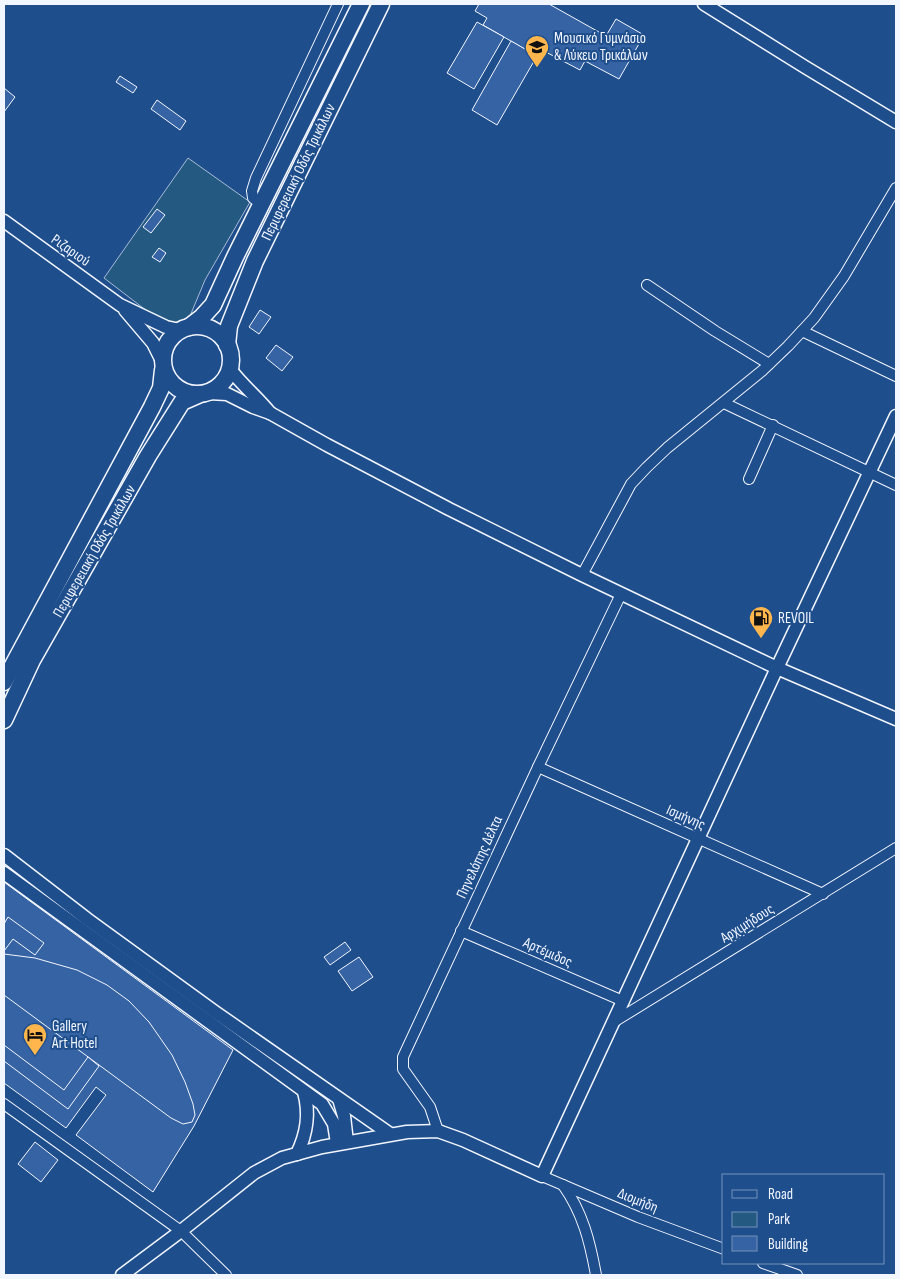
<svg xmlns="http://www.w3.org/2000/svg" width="900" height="1279" font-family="'Sofia Sans Condensed',sans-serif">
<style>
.green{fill:#245a82;stroke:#a8bbd7}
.building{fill:#3563a3;stroke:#f2f6ff}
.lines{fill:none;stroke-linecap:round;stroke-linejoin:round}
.minor-casing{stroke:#f2f6ff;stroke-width:12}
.tertiary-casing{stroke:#f2f6ff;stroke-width:15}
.primary-casing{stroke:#f2f6ff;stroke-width:19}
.minor{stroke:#1f4e8c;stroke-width:10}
.tertiary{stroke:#1f4e8c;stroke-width:12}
.primary{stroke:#1f4e8c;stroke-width:16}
.labels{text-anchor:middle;stroke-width:4;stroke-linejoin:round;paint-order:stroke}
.poi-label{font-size:15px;fill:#f2f6ff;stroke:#1f4e8c;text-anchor:start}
.street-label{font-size:15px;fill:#f2f6ff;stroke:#1f4e8c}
</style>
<rect width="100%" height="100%" fill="#1f4e8c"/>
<polygon class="green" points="188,158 250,202 205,280 190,316 183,323 164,324 104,278"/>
<g class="building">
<polygon points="479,4 549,4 606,36 616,19 644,35 619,79 585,61 580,70 540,49 537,56 483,25 487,18 475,11"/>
<polygon points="477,22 504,37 474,89 447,73"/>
<polygon points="511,41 537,56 497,125 472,110"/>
<polygon points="120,76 137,87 133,93 116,82"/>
<polygon points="4,88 15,97 4,112"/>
<polygon points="157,100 186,121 180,130 151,109"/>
<polygon points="157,209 165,215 151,233 143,227"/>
<polygon points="159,248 166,253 160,262 152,257"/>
<polygon points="260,310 271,317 259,334 249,327"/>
<polygon points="276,345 293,357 282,371 266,358"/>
<polygon points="4,882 233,1050 194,1126 153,1192 76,1135 106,1095 96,1087 66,1128 4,1083"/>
<polygon points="8,917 44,943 35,955 13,939 4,951 4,924"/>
<polygon points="345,942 351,950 330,965 324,957"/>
<polygon points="4,954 35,958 77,970 107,985 129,1001 149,1022 172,1055 185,1082 193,1104 195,1115 192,1122 183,1124 171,1118 4,995"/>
<polygon points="359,957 373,977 352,991 338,971"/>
<polygon points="4,1045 64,1090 88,1057 99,1066 68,1109 4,1061"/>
<polygon points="35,1142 58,1160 41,1182 18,1164"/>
</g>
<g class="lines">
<g class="minor-casing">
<g id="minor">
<polyline points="261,204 253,198 252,191 256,178 338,4"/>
<polyline points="647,285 715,331 769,364"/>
<polyline points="802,331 896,376"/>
<polyline points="724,403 896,485"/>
<polyline points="749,479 773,425"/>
<polyline points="582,575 631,484 647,467 667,448 763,370 788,346 814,318 844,276 896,188"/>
<polyline points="538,767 823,894"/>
<polyline points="461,931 623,1001"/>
<polyline points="612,1023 896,848"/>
<polyline points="4,1104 181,1231 226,1275"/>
<polyline points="438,1131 430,1107 403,1069 403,1057 538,767 621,594"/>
<polyline points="542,1176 638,1217 724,1249"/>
<path d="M563 1185C583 1213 590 1242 596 1275"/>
<polyline points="763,1263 797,1275"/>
</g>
</g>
<g class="tertiary-casing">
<g id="tertiary">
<polyline points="704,4 805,67 896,122"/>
<polyline points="4,221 120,305 166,327 180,330"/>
<polyline points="125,310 153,343 162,361"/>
<path d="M230 369C242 385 257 397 270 413"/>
<polyline points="209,393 227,394 253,407 270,413 327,445 449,509 582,575 777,668 896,719"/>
<polyline points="4,855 87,919 215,1012 390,1134"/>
<polyline points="4,873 322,1104 334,1124 337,1143"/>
<polyline points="339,1099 344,1116 347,1142"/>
<path d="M297 1154C307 1133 310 1114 304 1092"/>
<polyline points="122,1275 181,1231 254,1173 282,1158 322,1147 407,1132 438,1131 463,1140 542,1176 777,668 896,416"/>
</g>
</g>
<g class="primary-casing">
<g id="primary">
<circle cx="197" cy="360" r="34"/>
<polyline points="189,327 202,317 213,305 235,257 361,4"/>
<polyline points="227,345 229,326 255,261 381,4"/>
<polyline points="4,682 152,407 161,388 163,370"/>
<polyline points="4,720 32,660 148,456 182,402 198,395"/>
</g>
</g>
<use href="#minor" class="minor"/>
<use href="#tertiary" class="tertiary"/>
<use href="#primary" class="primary"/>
</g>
<defs>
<g id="school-pin" transform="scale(1.25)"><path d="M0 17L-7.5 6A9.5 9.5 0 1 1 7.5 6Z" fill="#ffb74d" stroke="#1f4e8c"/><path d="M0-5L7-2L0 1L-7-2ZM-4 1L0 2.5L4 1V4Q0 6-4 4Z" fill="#111"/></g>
<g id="fuel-pin" transform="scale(1.25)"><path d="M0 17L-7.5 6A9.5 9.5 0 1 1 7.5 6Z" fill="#ffb74d" stroke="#1f4e8c"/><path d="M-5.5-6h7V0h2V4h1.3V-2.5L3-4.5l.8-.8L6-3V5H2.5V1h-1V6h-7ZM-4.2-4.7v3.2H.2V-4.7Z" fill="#111"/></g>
<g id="hotel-pin" transform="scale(1.25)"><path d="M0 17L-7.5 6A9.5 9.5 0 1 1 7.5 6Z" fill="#ffb74d" stroke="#1f4e8c"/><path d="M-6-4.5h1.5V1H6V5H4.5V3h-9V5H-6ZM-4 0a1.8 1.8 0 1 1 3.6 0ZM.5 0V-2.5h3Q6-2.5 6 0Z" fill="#111"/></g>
</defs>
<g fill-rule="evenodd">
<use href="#school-pin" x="537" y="47"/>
<use href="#fuel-pin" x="761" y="618"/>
<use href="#hotel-pin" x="35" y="1035"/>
</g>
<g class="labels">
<g class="poi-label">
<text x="554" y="43">Μουσικό Γυμνάσιο<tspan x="554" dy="17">&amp; Λύκειο Τρικάλων</tspan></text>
<text x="778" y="623">REVOIL</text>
<text x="52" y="1031">Gallery<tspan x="52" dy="17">Art Hotel</tspan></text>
</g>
<g class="street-label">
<text transform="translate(298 172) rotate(-64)" y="5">Περιφερειακή Οδός Τρικάλων</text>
<text transform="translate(71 250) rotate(35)" y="5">Ριζαριού</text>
<text transform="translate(94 551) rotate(-60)" y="5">Περιφερειακή Οδός Τρικάλων</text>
<text transform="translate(686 817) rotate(24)" y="5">Ισμήνης</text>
<text transform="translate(479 857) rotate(-65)" y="5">Πηνελόπης Δέλτα</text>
<text transform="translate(747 923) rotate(-32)" y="5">Αρχιμήδους</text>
<text transform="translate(548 952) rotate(24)" y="5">Αρτέμιδος</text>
<text transform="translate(638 1200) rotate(22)" y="5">Διομήδη</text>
</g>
</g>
<rect width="900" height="1279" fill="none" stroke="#f2f6ff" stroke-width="10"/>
<rect x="722" y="1174" width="162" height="90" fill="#1f4e8c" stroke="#7391ba"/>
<rect x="732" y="1190" width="25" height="8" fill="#1f4e8c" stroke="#7391ba"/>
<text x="768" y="1199" font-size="15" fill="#f2f6ff">Road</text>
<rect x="732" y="1212" width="25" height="15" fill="#245a82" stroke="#7391ba"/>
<text x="768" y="1224" font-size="15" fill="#f2f6ff">Park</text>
<rect x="732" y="1236" width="25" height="15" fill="#3563a3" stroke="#7391ba"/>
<text x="768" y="1249" font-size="15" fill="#f2f6ff">Building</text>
</svg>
